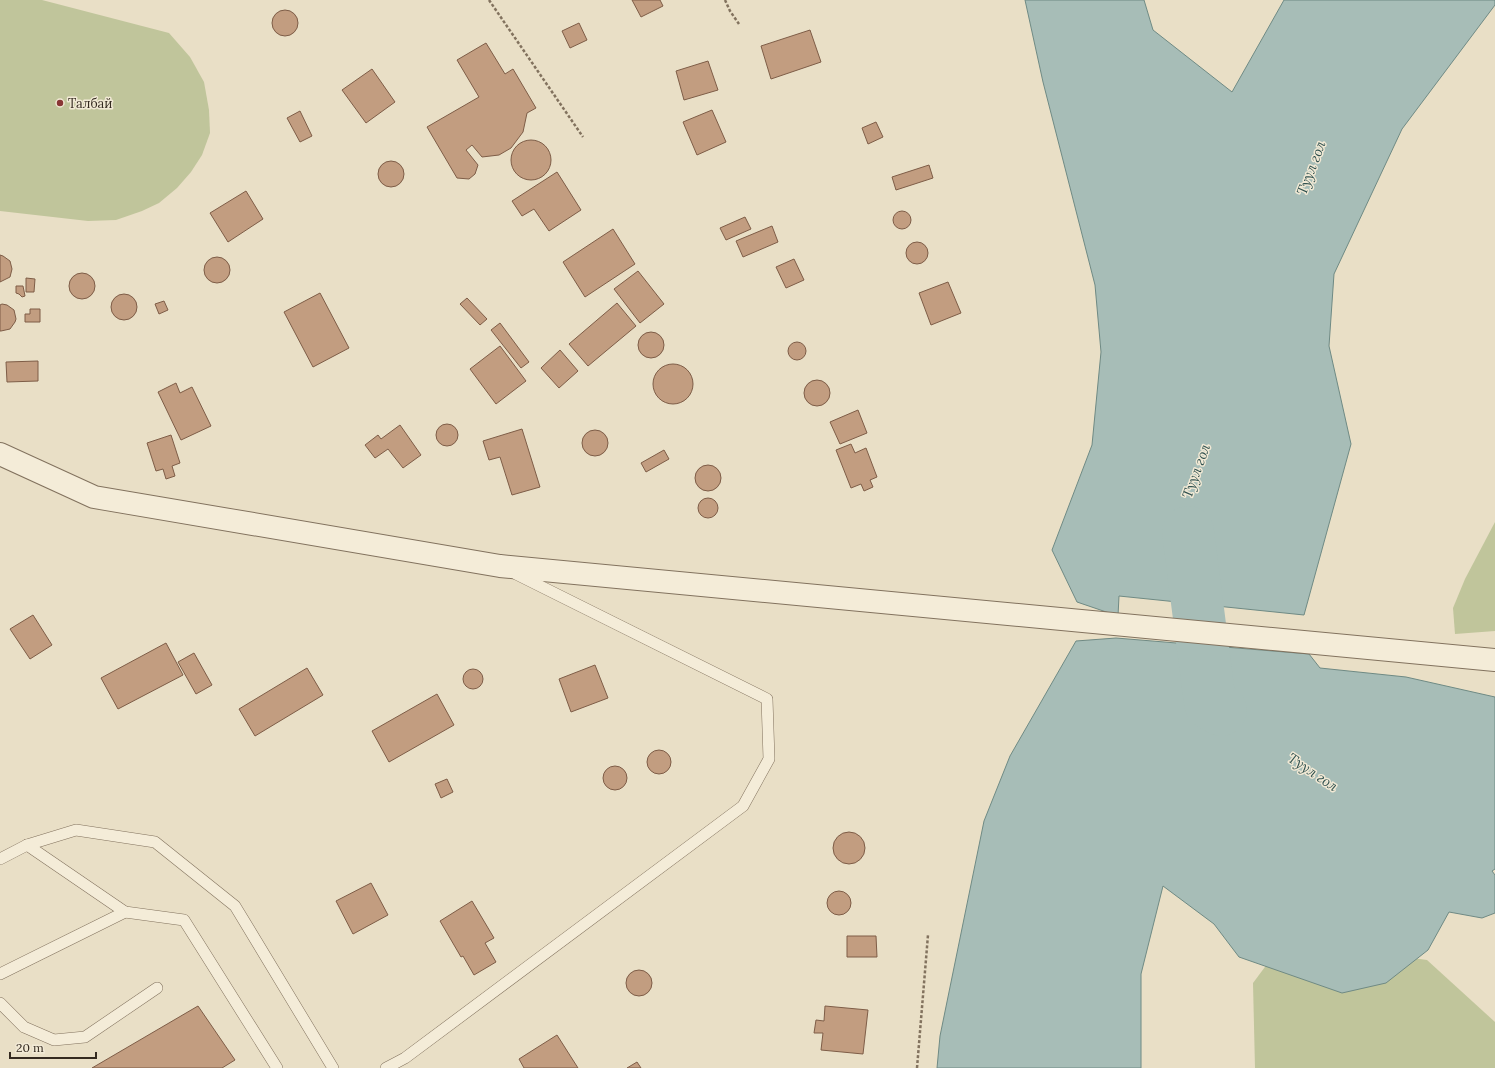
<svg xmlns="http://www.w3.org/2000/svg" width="1495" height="1068" font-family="Lora,serif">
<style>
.green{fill:#c0c59b}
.water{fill:#a7bdb7;stroke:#6f8a84}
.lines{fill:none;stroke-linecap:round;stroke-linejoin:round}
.river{stroke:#a7bdb7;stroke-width:52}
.building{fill:#c29d80;stroke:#7e5d47}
.lane-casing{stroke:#82725e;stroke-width:12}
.street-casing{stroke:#82725e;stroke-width:24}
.path{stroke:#82725e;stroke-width:2.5;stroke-dasharray:3 2;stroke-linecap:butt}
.lane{stroke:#f4ecd8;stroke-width:11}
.street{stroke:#f4ecd8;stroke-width:22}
.poi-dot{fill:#893635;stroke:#f1e9d5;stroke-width:1.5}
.labels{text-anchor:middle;stroke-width:3;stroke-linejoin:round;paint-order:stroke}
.poi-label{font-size:13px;fill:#342a20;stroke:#f1e9d5;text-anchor:start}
.water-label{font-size:14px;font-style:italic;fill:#315250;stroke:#f1e9d5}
</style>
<rect width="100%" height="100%" fill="#e9dfc6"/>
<g class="green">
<polygon points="0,0 42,0 169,33 190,57 204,82 209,110 210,133 202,155 191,172 177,188 159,203 142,211 116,220 88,221 0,211"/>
<polygon points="1495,522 1495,631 1455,634 1453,608 1465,579"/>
<polygon points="1285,940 1427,960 1495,1022 1495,1068 1255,1068 1253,983"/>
</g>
<g class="water">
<polygon points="1025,0 1144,0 1153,30 1232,92 1284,0 1495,0 1495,5 1402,129 1334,274 1329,346 1351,444 1304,615 1119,596 1118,616 1077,602 1052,550 1092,445 1101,352 1095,285 1043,82"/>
<polygon points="1116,638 1309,654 1320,668 1406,677 1495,697 1495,869 1492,871 1495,875 1495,913 1482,918 1449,912 1428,950 1386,983 1342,993 1239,957 1214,924 1163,886 1141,974 1141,1068 937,1068 940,1036 984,821 1010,756 1076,641"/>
</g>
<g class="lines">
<polyline class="river" points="1188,532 1210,703 1221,710"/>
</g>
<g class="building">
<polygon points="632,0 660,0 663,6 641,17"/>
<circle cx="285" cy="23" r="13"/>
<polygon points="579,23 587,40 570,48 562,31"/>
<polygon points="810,30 821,62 771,79 761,46"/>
<polygon points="486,43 505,74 513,69 536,108 527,113 523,132 511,148 499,155 482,157 472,145 466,150 478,165 475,174 469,179 457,178 427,127 479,97 457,60"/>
<polygon points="708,61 718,90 684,100 676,71"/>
<polygon points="372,69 395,102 366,123 342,90"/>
<polygon points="712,110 726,142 697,155 683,122"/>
<polygon points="300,111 312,136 300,142 287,118"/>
<polygon points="876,122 883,137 868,144 862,128"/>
<circle cx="531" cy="160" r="20"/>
<circle cx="391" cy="174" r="13"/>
<polygon points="929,165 933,178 896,190 892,177"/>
<polygon points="557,172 581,210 549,231 534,209 522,216 512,201"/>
<polygon points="246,191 263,219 228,242 210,213"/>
<circle cx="902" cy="220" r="9"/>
<polygon points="745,217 751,229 726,240 720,228"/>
<polygon points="772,226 778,242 743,257 736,241"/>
<polygon points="613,229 635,264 585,297 563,262"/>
<circle cx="917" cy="253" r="11"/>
<polygon points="0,255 3,256 10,261 12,269 10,277 0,282"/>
<circle cx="217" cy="270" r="13"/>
<polygon points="794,259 804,280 786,288 776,267"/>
<polygon points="638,271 664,304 640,323 614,289"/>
<circle cx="82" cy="286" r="13"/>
<polygon points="26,278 35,279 34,292 26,292"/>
<polygon points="948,282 961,313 931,325 919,293"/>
<polygon points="16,286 23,286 25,296 22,297 19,294 16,293"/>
<polygon points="320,293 349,348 313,367 284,312"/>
<circle cx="124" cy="307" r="13"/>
<polygon points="467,298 487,319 480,325 460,304"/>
<polygon points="164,301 168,310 159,314 155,304"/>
<polygon points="617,303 636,326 588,366 569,344"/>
<polygon points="2,304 7,305 14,310 16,319 15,322 10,329 1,331 0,331 0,305"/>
<polygon points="30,309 40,309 40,322 25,322 25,314 30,314"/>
<polygon points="500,323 529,362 521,368 491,330"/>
<circle cx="651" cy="345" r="13"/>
<circle cx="797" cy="351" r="9"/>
<polygon points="500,346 526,381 496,404 470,369"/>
<polygon points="560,350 578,371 559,388 541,368"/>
<polygon points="38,361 38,381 7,382 6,362"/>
<circle cx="673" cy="384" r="20"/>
<circle cx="817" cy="393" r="13"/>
<polygon points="176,383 180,393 192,387 211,426 181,440 158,392"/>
<polygon points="858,410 867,433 840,444 830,422"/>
<circle cx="447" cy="435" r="11"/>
<polygon points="400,425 421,455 403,468 388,449 375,458 365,445 378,435 381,439"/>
<polygon points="522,429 540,487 512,495 500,457 489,460 483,441"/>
<circle cx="595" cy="443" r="13"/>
<polygon points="171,435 180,463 172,466 175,476 166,479 163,469 156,471 147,443"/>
<polygon points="851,444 855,453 866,448 877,477 870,480 873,487 864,491 861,484 851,488 836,450"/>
<polygon points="664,450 669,459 646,472 641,463"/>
<circle cx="708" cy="478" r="13"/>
<circle cx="708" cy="508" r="10"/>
<polygon points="33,615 52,645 30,659 10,629"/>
<polygon points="166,643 183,675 118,709 101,678"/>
<polygon points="194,653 212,685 196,694 178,662"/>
<polygon points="595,665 608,698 571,712 559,679"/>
<polygon points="307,668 323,695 255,736 239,709"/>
<circle cx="473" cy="679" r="10"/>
<polygon points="437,694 454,725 389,762 372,731"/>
<circle cx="659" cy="762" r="12"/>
<circle cx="615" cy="778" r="12"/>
<polygon points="447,779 453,792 441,798 435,784"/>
<circle cx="849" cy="848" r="16"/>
<polygon points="371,883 388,915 353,934 336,901"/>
<circle cx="839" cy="903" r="12"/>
<polygon points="472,901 494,938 485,943 496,962 474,975 463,956 461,957 440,921"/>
<polygon points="847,936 876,936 877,957 847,957"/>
<circle cx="639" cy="983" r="13"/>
<polygon points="198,1006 235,1060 222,1068 92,1068"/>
<polygon points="825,1006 868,1010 863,1054 821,1050 823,1033 814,1033 816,1020 824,1021"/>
<polygon points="557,1035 578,1068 524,1068 519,1059"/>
<polygon points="637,1062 641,1068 627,1068"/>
</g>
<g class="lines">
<g class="lane-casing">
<g id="lane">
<polyline points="27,845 125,912 184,920 277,1068"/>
<polyline points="0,859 27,845 76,830 155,842 235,906 333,1068"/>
<polyline points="0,974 125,912"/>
<polyline points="0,1003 24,1027 54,1040 85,1037 157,988"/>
<polyline points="386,1068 405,1058 743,806 769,759 767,699 516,574"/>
</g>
</g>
<g class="street-casing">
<polyline id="street" points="0,454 94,497 500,566 1495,660"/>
</g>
<g class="path">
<polyline points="489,0 583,137"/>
<polyline points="725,0 730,11 739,24"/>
<polyline points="917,1068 928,935"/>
</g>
<use href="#lane" class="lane"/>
<use href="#street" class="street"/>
</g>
<circle class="poi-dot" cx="60" cy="103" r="4"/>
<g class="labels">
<g class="poi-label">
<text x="68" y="108">Талбай</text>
</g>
<g class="water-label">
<text transform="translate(1311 168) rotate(-69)" y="5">Туул гол</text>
<text transform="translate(1196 471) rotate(-70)" y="5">Туул гол</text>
<text transform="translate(1313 772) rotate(34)" y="5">Туул гол</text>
</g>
</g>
<path d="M10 1052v6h86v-6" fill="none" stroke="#342a20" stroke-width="2"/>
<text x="16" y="1052" font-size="12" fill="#342a20" stroke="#f1e9d5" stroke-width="3" paint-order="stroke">20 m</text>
</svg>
